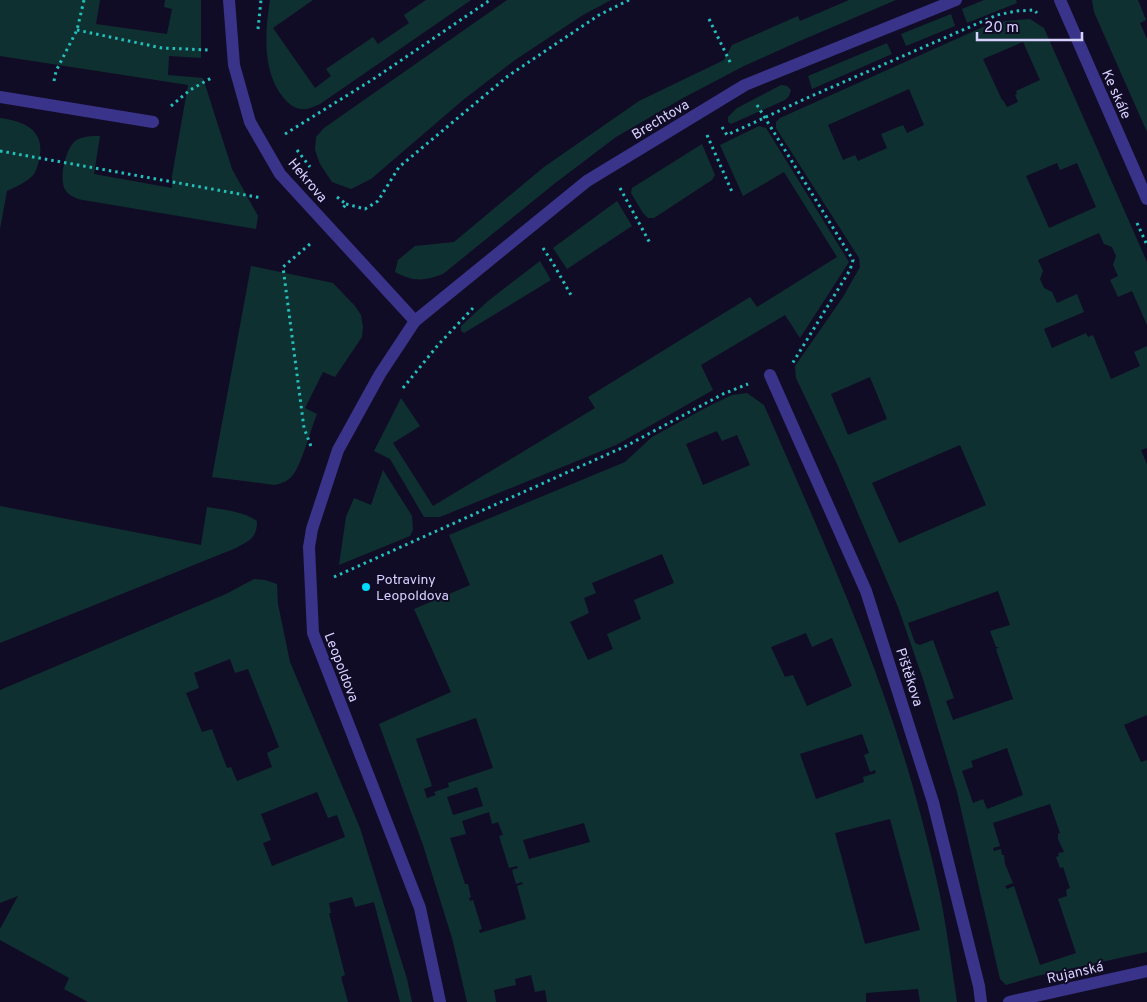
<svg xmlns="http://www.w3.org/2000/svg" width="1147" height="1002" font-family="Overpass,sans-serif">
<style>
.green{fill:#0f3030;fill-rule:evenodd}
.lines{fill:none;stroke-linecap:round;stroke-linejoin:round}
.path{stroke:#23c1bd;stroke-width:3;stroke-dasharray:2.5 4;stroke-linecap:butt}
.minor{stroke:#393389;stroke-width:12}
.poi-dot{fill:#00dafc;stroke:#110c26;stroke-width:2}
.labels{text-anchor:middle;stroke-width:4;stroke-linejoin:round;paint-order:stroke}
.street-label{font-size:14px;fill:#d8d1ff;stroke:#110c26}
.poi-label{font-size:14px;fill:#d8d1ff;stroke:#110c26;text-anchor:start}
</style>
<rect width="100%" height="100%" fill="#110c26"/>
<g class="green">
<path d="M0 0H100L96 24 167 34 172 9 164 7 165 0H201V58L169 56 168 75 203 78 232 169 258 216 256 229 83 200C77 199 70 196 66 191 58 181 65 151 74 142 81 136 91 136 100 136L94 174 172 188V176L188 85 0 56Z"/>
<path d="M270 0H313L273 28 315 88 331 76 326 69 373 37 378 44 409 23 404 15 426 0H471L320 104C315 106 308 110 302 109 294 109 288 103 283 97 262 71 265 31 270 0Z"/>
<polygon points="507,0 611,0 583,15 515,60 463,100 371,179 351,189 332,182 320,164 315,150 316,137 324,128"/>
<path d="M849 0H896L795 43 744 66 683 98 616 137 554 184 443 274C425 281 413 282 395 272L398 260 415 246 454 242 544 167 639 101 724 60 732 45 798 16 800 21Z"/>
<polygon points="984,0 1016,0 1017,3 967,23 962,9"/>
<polygon points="1092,0 1138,0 1146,20 1140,23 1147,39 1147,132 1094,12"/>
<polygon points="951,14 955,26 906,46 901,34"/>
<path d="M1030 19 1044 28 1147 262V325L1132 291 1118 297 1110 280 1118 276 1113 265 1116 256 1112 247 1104 244 1099 233 1038 260 1043 271 1040 279 1044 288 1052 292 1057 303 1077 294 1084 312 1044 329 1052 348 1086 333 1088 337 1093 335 1111 379 1140 366 1134 352 1147 346V448L1141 450 1147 464V715L1124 725 1141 762 1147 760V952L1037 976 1006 985 1000 979 957 792 924 682 898 607 837 464 796 378 795 366 843 297 860 267 859 258 776 128V122L780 118 983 27 1005 21ZM1023 42 1040 80 1016 91 1017 94 1015 95 1018 102 1007 107 1003 100H1002L983 59ZM909 89 924 125 907 133 903 125 881 134 887 148 858 161 855 155 843 160 828 125ZM1057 163 1060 170 1077 163 1096 207 1049 228 1026 176ZM870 377 887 419 848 435 831 394ZM960 445 986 505 899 543 872 483ZM998 591 1010 625 990 631 996 647H999L996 649 1013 699 953 720 946 701 954 698 933 640 920 645 915 643 908 623ZM1007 748 1023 795 987 809 983 799 973 803 962 771 973 767 971 761ZM1050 804 1060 833 1058 834V839L1064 852 1058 853 1059 856 1056 857 1060 868 1063 867 1070 888 1066 890 1067 896 1058 899 1076 953 1040 965 1014 886 1007 889 1005 886 1013 883 1005 864 1004 855H1002L1001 849 994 851 993 848 1000 846 993 823Z"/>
<polygon points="887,43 892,54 812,89 808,76"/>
<polygon points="781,85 787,86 791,90 789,96 785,100 731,124 728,122 728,117 737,108"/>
<path d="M0 118C23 121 44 129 40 156 39 161 37 169 34 174 28 182 15 187 7 191L0 229Z"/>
<polygon points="759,126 766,128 849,262 800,338 785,315 701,365 713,390 616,445 440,517 424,517 390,459 374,451 401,398 420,426 393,443 433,506 595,408 588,397 750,297 757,307 837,257 784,172 743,196 720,145"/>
<polygon points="702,144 715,175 712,180 654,218 648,218 643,213 631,193 632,188"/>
<polygon points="617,201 632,226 567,269 553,248"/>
<polygon points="540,261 551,280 464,333 461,331 461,326 488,301"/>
<path d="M251 266 333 283 355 306 361 315 363 327 362 337 335 377 323 372 305 408 317 414C311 428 301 467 292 476 288 481 282 483 275 485L212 477Z"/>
<path d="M747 393 764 405C816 525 871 644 908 770 921 814 933 860 942 905 948 937 952 970 957 1002H920L918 989 866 993V1002H547L545 990 535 992 531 975 515 979 516 985 494 990 496 1002H467L452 938 423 845 379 724 451 692 414 609 470 585 449 535 625 462 652 437 709 406 732 395ZM717 431 722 441 737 435 750 465 703 485 686 444ZM662 554 674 583 634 600 641 619 607 634 613 649 588 660 570 622 589 613 584 598 596 593 592 583ZM806 633 812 647 832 638 852 686 807 706 793 675 785 677 771 647ZM476 718 493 768 448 783 449 787 434 792 436 795 427 798 424 789 432 786 416 739ZM862 734 869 753 864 755 870 772 875 770 876 773 863 777 864 782 816 799 800 754ZM477 787 483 806 453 815 447 797ZM489 812 492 824 498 822 503 835 499 836 509 868 517 866 518 868 512 870 516 884 522 882 523 884 517 886 526 919 480 933 479 930 482 929 473 900 470 901 469 898 471 897 468 884H465L450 838 466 834 462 821ZM890 819 920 930 865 944 835 833ZM584 823 590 842 529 859 523 840Z"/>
<polygon points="383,470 412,516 413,530 410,536 339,565 346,517 354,498 371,505"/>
<path d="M0 506 201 545 207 507C224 510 243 511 257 521 257 538 250 540 236 548L0 643Z"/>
<path d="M254 579 265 580 277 584 278 604 290 662 360 828 407 979 412 1002H400L374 902 355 907 352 897 329 903 331 913H329L345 975 341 977 348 1002H88L64 989 69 978 0 940V929L18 896 0 903V690L226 594ZM230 659 235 673 248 669 279 747 267 753 272 767 237 781 231 767 227 768 212 729 202 732 186 693 199 688 194 673ZM317 792 328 818 337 815 345 837 272 866 263 843 271 840 261 814Z"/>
</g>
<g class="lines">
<g class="path">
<polyline points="709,19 731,64"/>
<polyline points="258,29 261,0"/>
<polyline points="77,30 162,48 209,50"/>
<polyline points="54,81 56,71 77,30 84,0"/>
<polyline points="757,105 853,260 850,270 792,364"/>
<polyline points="171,106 190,90 213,77"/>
<polyline points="722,127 727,135 807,98 997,15 1017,11 1034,10 1037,13"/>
<polyline points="285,134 375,78 490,0"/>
<polyline points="707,135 733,194"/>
<polyline points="297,150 310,167"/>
<polyline points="0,151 262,198"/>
<polyline points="620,188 651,245"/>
<polyline points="337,197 346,204 343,208"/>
<polyline points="346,204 365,209 378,201 399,167 508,76 599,15 629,0"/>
<polyline points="1137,223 1147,245"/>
<polyline points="310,244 283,267 304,428 312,449"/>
<polyline points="543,248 554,265 572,297"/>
<polyline points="403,388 438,345 473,308"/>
<polyline points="334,577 626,446 723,394 748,384"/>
</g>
<g class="minor">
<polyline points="229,0 234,65 250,122 280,174 415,321"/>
<polyline points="1060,0 1147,199"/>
<polyline points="0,97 153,122"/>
<polyline points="770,375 866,591 933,802 979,986 981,1002"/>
<polyline points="440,1002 420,908 313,633 309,547 312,529 338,450 380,374 415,321 587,181 745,85 956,0"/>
<polyline points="1009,1002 1147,971"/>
</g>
</g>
<circle class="poi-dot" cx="366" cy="587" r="5"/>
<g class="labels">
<g class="street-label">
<text transform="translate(1117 94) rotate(66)" y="5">Ke skále</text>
<text transform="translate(660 119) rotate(-31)" y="5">Brechtova</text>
<text transform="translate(308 180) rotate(50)" y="5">Hekrova</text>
<text transform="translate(342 667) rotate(69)" y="5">Leopoldova</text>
<text transform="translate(910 677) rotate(72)" y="5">Pištěkova</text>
<text transform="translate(1075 972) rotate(-13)" y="5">Rujanská</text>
</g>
<g class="poi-label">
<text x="376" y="584">Potraviny<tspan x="376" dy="16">Leopoldova</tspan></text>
</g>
</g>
<path d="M977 32v8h105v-8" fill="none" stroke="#d8d1ff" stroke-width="2.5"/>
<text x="984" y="32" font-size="15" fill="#d8d1ff" stroke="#110c26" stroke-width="4" paint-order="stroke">20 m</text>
</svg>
